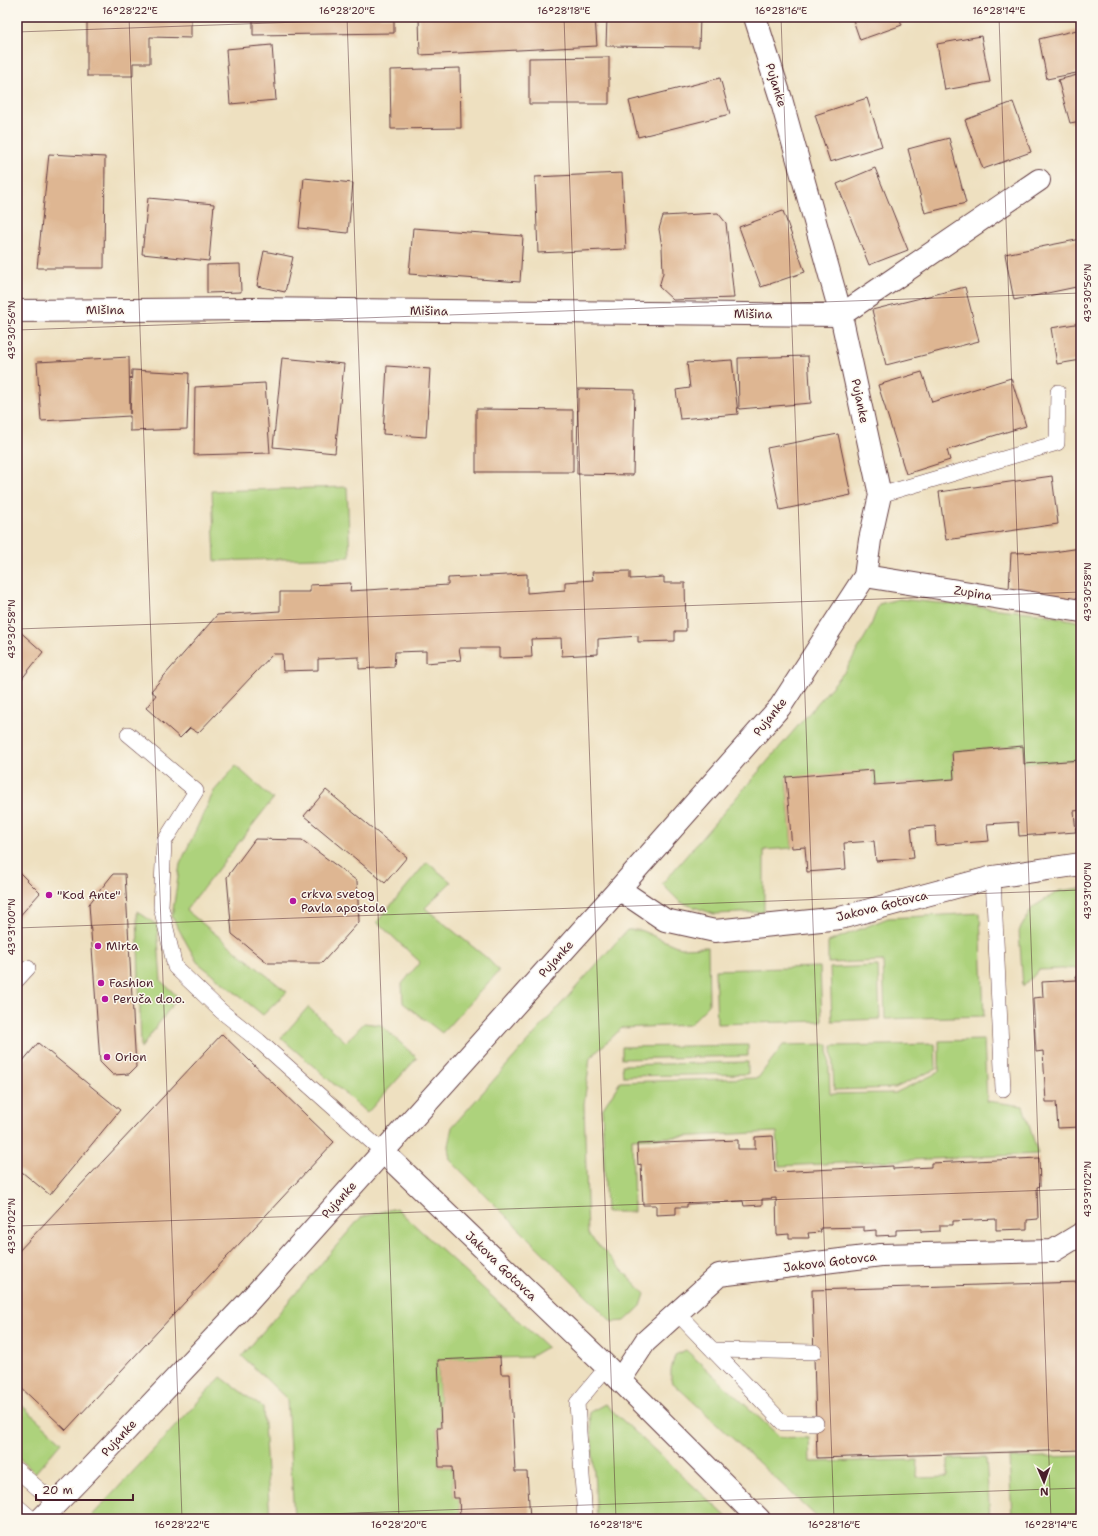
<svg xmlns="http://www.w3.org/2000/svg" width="1098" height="1536" font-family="'Shantell Sans',sans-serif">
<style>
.green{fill:#add27c;stroke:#7c7854}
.building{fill:#deb692}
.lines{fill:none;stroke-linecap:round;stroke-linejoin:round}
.service-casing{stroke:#633c41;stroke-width:16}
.minor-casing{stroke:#633c41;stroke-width:24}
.service{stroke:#fff;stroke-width:15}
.minor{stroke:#fff;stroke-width:22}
.ticks{fill:none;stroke:#4a1f2b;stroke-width:1;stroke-opacity:0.45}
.poi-dot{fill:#b5179e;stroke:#fbf7ec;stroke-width:1.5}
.labels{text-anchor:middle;stroke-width:3;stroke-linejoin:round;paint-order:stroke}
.street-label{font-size:12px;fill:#4a1f2b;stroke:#fbf7ec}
.poi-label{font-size:12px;fill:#4a1f2b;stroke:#fbf7ec;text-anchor:start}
.neatline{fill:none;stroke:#4a1f2b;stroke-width:1.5}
.ticks-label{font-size:10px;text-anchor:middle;fill:#4a1f2b}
</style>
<rect width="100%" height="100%" fill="#fbf7ec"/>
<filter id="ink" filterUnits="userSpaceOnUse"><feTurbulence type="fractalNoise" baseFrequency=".025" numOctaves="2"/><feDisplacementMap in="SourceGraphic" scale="8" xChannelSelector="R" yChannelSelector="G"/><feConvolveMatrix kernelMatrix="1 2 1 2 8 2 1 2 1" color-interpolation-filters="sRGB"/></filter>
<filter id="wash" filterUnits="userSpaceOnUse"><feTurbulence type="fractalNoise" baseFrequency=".012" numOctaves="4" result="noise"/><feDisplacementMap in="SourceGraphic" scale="16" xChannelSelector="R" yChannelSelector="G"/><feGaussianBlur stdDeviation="0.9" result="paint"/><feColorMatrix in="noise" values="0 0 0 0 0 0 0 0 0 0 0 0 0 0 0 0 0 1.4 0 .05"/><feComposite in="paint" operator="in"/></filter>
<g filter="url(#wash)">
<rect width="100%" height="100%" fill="#eee0c0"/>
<g class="green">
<polygon points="347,487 350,557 215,561 212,491"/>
<polygon points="899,599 1038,613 1081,622 1081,760 1024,764 1023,746 952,752 954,779 874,785 873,771 786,778 792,848 764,850 764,912 714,914 680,902 662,884 846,670 870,628 879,604"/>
<polygon points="236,766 273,799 186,910 287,992 263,1015 197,962 172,917 180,864 214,791"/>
<polygon points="427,862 451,882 425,908 488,959 499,971 442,1033 403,1003 402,984 420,962 377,922"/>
<polygon points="1081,888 1081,968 1039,970 1023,987 1019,931 1033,907 1059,891"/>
<polygon points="137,911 157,925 161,981 178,997 141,1048"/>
<polygon points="980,913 984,1016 885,1019 883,961 828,963 828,942 888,918"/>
<polygon points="627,930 640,930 681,948 708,947 709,1005 689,1025 622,1028 590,1058 584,1104 588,1234 645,1294 641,1306 625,1321 612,1322 450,1160 448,1146 452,1127"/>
<polygon points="878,966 880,1019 832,1021 830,968"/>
<polygon points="820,967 822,1021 717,1024 715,970"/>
<polygon points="308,1007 346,1042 364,1023 381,1025 417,1058 367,1113 281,1038"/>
<polygon points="984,1040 987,1101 1023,1106 1038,1154 779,1166 777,1132 632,1139 634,1212 606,1212 602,1110 620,1082 758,1078 783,1045 828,1044 830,1094 895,1093 939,1072 939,1041"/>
<polygon points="935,1044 936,1069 895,1088 834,1090 832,1046"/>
<polygon points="748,1045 748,1056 622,1059 622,1047"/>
<polygon points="748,1062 748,1074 623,1076 622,1065"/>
<polygon points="396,1208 547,1347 530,1357 438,1360 441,1428 437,1428 439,1467 452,1467 454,1497 459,1498 460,1516 495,1514 495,1519 294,1519 287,1399 242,1356 361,1217"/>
<polygon points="686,1350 780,1437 809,1438 810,1462 918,1460 917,1478 948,1477 948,1459 986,1458 990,1519 819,1519 671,1381 671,1370 675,1355"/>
<polygon points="221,1377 263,1408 270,1519 89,1519"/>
<polygon points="17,1401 62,1442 35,1473 17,1456"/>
<polygon points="605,1404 729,1519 597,1519 590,1412"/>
<polygon points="1081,1456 1081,1519 1012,1519 1009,1458"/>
</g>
<g id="blocks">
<g class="building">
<polygon points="87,17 191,17 191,38 150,37 150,63 133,63 133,76 87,76"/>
<polygon points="253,17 394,17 394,33 253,35"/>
<polygon points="419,17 595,17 597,46 420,55"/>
<polygon points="607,17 700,17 699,47 606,46"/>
<polygon points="852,17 899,17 902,25 860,40"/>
<polygon points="1081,29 1081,72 1047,79 1039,39"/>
<polygon points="981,36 990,82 945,90 937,44"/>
<polygon points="272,45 276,100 230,104 226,49"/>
<polygon points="609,57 609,104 529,104 529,58"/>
<polygon points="460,68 461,128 391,129 390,70"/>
<polygon points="1081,74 1081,121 1070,123 1058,80"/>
<polygon points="720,78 730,114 638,137 629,101"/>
<polygon points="867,98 882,146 830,162 815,115"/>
<polygon points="1013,102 1031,152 983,169 965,120"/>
<polygon points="949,138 966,203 925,213 908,149"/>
<polygon points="49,154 105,157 104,268 37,268"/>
<polygon points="875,168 908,250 869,265 837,184"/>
<polygon points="622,173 626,249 538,253 535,177"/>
<polygon points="304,178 353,183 348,233 299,228"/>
<polygon points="148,198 214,204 209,261 142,254"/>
<polygon points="783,211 805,272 761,287 739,227"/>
<polygon points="718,213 726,223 734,298 673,300 659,287 663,273 662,247 659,229 663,216"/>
<polygon points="413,228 523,236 520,282 409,274"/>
<polygon points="1081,239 1081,286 1014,300 1005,254"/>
<polygon points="264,251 293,257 285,292 257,286"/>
<polygon points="240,264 241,292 207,293 207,265"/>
<polygon points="965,287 979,341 886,365 872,310"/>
<polygon points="1081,323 1081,360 1057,364 1051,328"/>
<polygon points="808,356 811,403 739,409 738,358"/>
<polygon points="129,357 130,414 132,370 189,373 187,429 130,431 130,416 41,421 37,362"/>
<polygon points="282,358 344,364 335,453 273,447"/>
<polygon points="732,360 738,414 680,419 676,390 690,388 687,363"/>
<polygon points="387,366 430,369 426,437 383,434"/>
<polygon points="922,372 932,402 1011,378 1026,426 947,450 950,460 906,474 878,385"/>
<polygon points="265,383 270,453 194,455 195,387"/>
<polygon points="578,389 635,390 633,475 577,474"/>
<polygon points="476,409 573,410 573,472 476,472"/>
<polygon points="838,434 851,495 780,510 767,448"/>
<polygon points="1052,476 1058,524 946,540 939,492"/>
<polygon points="1081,548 1081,602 1009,590 1011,553 1053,552"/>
<polygon points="630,571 630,579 664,577 664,583 685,583 686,631 675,631 675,641 638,642 638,636 598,639 598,654 562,656 561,638 531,639 532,657 499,658 499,648 459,648 461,660 426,663 426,651 395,652 394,667 359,669 359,657 318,659 318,670 283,671 282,654 273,654 198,733 190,728 180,738 146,708 156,695 151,691 217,615 280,611 280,592 310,592 310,585 351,583 350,591 448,585 448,578 527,574 527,593 565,590 565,582 593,580 592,572"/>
<polygon points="17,629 43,652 17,685"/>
<polygon points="1023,746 1024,764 1081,760 1081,810 1074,811 1076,832 1019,836 1018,822 987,824 989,841 936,845 935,826 911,828 914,858 876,861 874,841 844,843 846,869 807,872 805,847 792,848 786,777 873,770 874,785 954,779 952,752"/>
<polygon points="326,790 407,857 385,883 304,816"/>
<polygon points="255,839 302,840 357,881 359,922 322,963 268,963 232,934 227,877"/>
<polygon points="17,870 40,893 17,919"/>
<polygon points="113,874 125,874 136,1067 129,1074 113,1075 100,1062 89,904"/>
<polygon points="1081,975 1081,1127 1058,1128 1056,1102 1046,1102 1043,1051 1036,1052 1033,998 1043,997 1042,982 1077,980 1076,976"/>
<polygon points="222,1034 334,1142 66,1430 17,1384 17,1253"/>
<polygon points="38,1043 120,1110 50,1195 17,1168 17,1068"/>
<polygon points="773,1136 775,1172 893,1166 893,1169 931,1167 931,1163 1039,1158 1040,1186 1037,1187 1038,1219 1027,1220 1027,1229 996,1230 996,1219 953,1221 953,1225 940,1225 940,1231 921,1232 921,1229 896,1230 896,1235 876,1236 876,1230 864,1231 864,1227 820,1228 821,1232 808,1233 809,1238 789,1238 789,1234 777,1235 776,1198 762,1199 762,1205 744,1206 743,1201 687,1204 687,1207 676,1207 676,1214 656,1215 656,1205 643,1205 641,1164 638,1165 637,1144 738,1140 738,1149 755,1149 755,1137"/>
<polygon points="1081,1282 1081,1450 817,1458 812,1290"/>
<polygon points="500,1357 501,1374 510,1374 515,1472 527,1472 530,1519 495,1519 495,1514 460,1516 459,1498 454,1498 452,1467 439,1467 437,1428 441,1428 438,1360"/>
</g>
</g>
</g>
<g filter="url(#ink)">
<use href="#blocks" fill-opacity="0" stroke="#633c41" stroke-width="1"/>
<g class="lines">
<g class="service-casing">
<g id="service">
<polyline points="880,495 1057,443 1058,392"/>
<polyline points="128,734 196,791 164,842 161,907 175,967 221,1011 259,1041 382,1151"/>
<polyline points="993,877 1003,1089"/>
<polyline points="17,980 28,968"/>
<polyline points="677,1313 783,1423 816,1423"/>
<polyline points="713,1350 814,1352"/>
<polyline points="17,1470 56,1504"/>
<polyline points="17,1506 32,1519"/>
<polyline points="585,1519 577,1403 607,1367"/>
</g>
</g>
<g class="minor-casing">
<g id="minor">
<polyline points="17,311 250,309 841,315 1039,180"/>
<polyline points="865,576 1081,611"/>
<polyline points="619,889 665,920 715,931 840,918 993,877 1081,864"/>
<polyline points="382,1151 607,1367 759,1519"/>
<polyline points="620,1380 645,1342 719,1275 881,1255 1053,1251 1081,1234"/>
<polyline points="41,1519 78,1481 249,1301 619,889 780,707 865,576 870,540 880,495 841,315 781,99 755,17"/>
</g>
</g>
<use href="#service" class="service"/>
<use href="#minor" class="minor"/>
</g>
</g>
<path class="ticks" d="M129 17 182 1519M347 17 399 1519M564 17 616 1519M781 17 834 1519M999 17 1051 1519M17 32 440 17M17 330 1081 293M17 629 1081 592M17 928 1081 890M17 1226 1081 1189M180 1519 1081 1488"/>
<g class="poi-dot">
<circle cx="49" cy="895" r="4"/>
<circle cx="293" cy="901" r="4"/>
<circle cx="98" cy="946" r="4"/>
<circle cx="101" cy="983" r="4"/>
<circle cx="105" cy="999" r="4"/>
<circle cx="107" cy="1057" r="4"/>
</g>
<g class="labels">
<g class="street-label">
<text transform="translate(776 85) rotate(73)" y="4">Pujanke</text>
<text x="105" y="314">Mišina</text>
<text transform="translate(429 311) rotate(1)" y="4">Mišina</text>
<text transform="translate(753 314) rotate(1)" y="4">Mišina</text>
<text transform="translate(860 401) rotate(78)" y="4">Pujanke</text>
<text transform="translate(973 593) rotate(9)" y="4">Zupina</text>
<text transform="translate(770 717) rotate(-51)" y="4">Pujanke</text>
<text transform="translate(882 906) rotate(-14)" y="4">Jakova Gotovca</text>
<text transform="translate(556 959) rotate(-48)" y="4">Pujanke</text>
<text transform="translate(339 1200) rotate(-48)" y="4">Pujanke</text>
<text transform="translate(830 1262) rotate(-7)" y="4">Jakova Gotovca</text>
<text transform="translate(501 1266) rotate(44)" y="4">Jakova Gotovca</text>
<text transform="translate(119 1438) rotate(-47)" y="4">Pujanke</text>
</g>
<g class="poi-label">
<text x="301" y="898">crkva svetog<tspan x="301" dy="14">Pavla apostola</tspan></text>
<text x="57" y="899">"Kod Ante"</text>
<text x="106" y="950">Mirta</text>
<text x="109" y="987">Fashion</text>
<text x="113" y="1003">Peruča d.o.o.</text>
<text x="115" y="1061">Orion</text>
</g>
</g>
<rect width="1098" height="1536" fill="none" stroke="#fbf7ec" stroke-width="44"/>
<g transform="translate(1044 1482) rotate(178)" stroke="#fbf7ec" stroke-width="3" paint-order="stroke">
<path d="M0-3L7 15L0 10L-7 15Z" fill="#4a1f2b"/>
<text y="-6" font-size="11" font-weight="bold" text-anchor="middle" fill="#4a1f2b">N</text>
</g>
<path d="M36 1494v6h97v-6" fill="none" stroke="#4a1f2b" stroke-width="2"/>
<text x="42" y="1494" font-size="12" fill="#4a1f2b" stroke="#fbf7ec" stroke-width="3" paint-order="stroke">20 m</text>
<rect x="22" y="22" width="1054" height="1492" class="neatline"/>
<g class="ticks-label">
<text x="130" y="14">16°28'22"E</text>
<text x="347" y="14">16°28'20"E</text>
<text x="564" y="14">16°28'18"E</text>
<text x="781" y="14">16°28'16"E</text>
<text x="999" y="14">16°28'14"E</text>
<text transform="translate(1087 293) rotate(-90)" y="4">43°30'56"N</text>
<text transform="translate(11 330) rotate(-90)" y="4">43°30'56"N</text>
<text transform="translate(1087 592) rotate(-90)" y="4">43°30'58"N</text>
<text transform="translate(11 629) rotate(-90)" y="4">43°30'58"N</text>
<text transform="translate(1087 891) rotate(-90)" y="4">43°31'00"N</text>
<text transform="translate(11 927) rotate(-90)" y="4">43°31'00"N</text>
<text transform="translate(1087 1189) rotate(-90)" y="4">43°31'02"N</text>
<text transform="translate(11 1226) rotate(-90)" y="4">43°31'02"N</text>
<text x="182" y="1528">16°28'22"E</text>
<text x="399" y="1528">16°28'20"E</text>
<text x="616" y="1528">16°28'18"E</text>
<text x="834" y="1528">16°28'16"E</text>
<text x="1051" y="1528">16°28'14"E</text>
</g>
</svg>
